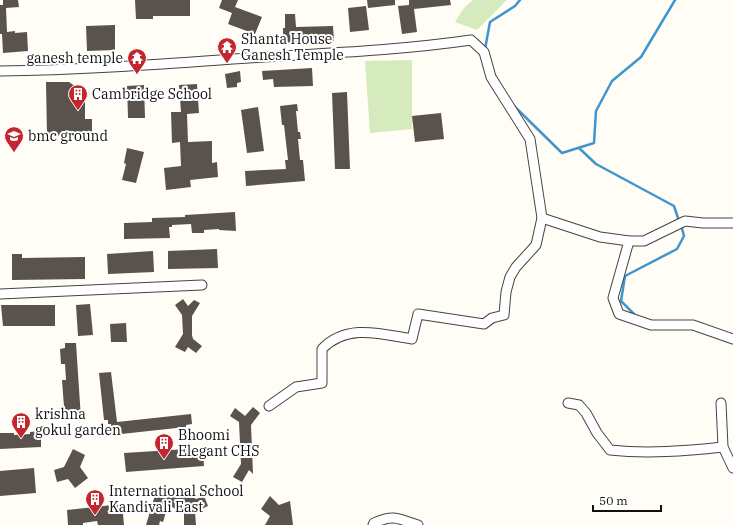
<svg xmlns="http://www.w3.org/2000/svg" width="733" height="525" font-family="'IBM Plex Serif',serif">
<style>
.green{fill:#d5ebbd}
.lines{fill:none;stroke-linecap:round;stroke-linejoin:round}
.stream{stroke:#3f96cf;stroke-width:2.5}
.building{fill:#5a524d}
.minor-casing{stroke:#444;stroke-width:11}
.minor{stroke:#fff;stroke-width:9}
.labels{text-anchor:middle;stroke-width:4;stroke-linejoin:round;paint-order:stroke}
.poi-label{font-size:14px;fill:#111;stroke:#fff;text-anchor:start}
</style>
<rect width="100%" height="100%" fill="#fffdf5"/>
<g class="green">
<polygon points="473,0 507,0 477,30 455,22 464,8"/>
<polygon points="412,60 412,129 370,133 365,61"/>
</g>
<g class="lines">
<g class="stream">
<polyline points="485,49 490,22 515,6 520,0"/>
<polyline points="513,105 562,153 594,143 596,111 612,81 641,57 675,0"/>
<polyline points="579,148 596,164 674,206 679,221"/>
<polyline points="636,316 621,301 625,276 677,249 684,236 681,225"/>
</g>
</g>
<g class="building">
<polygon points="3,0 18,0 19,7 6,8 7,32 15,31 15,33 27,32 28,51 3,53 2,34 0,34 0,5 3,5"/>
<polygon points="135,0 190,0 190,16 153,16 153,19 136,19"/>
<polygon points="222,0 238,0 235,7 262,17 255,34 228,24 232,13 219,8"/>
<polygon points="367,0 395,0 395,5 368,8"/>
<polygon points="409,0 450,0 451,5 414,9 417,32 402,34 398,6 409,5"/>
<polygon points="366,6 369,30 350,32 348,8"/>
<polygon points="285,14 295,14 296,27 333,26 334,41 283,43 283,28 285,28"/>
<polygon points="115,25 115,50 87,51 86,26"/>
<polygon points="312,68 313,86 274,87 273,79 263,80 262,71"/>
<polygon points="240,71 241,82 237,83 237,87 227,88 225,74"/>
<polygon points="46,82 69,82 76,87 85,98 85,119 92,119 92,133 73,134 73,136 47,135"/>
<polygon points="197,84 199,113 187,114 188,142 212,141 212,163 217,162 218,177 190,180 191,187 166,190 164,168 181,166 180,142 172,143 171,112 181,112 179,85"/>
<polygon points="144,85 145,118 128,118 127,86"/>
<polygon points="347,92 350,169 335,169 332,93"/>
<polygon points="297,104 298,111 296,111 298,132 300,132 301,139 298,139 300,160 303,160 305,181 246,186 245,171 286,169 285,160 288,160 284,125 282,125 280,106"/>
<polygon points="258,107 264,151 247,153 241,110"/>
<polygon points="441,113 444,139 415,142 412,116"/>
<polygon points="127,148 144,152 136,183 122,180 126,164 124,163"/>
<polygon points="235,212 236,231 219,230 219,229 204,230 204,233 192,233 191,224 172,225 172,227 169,227 170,238 124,239 124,223 152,222 152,218 185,217 185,215"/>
<polygon points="217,249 218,268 168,269 168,251"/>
<polygon points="153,251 154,272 108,274 107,254"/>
<polygon points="12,254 22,254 22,258 85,257 85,279 12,280"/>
<polygon points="183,299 188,306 194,300 200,303 192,316 192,335 193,339 202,346 196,353 188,347 185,352 175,347 183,334 182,315 175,305"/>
<polygon points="90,304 93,335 78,336 76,305"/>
<polygon points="1,305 55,305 55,326 3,326"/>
<polygon points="126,323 127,342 111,342 110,324"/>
<polygon points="65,343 76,343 81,419 65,420 62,380 66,380 65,364 61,364 60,349 65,348"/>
<polygon points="111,372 117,422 191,414 192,424 186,425 186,427 112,435 111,424 108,424 108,420 104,420 99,373"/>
<polygon points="253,407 260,413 251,425 253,474 249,470 242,482 233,477 241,464 239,422 230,416 235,408 245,416"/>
<polygon points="41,431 41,447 0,449 0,433 14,433 14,435 30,434 30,432"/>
<polygon points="203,448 204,466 126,472 124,453"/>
<polygon points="73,449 85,455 80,467 88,478 75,488 68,479 57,482 54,470 64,467"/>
<polygon points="34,468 36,493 0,496 0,471"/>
<polygon points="183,491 196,499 204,496 208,506 195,512 196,525 184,525 184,513 168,505 163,522 160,521 159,525 146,525 156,492 179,498"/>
<polygon points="270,496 279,505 290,501 293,525 265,525 270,516 261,509"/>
<polygon points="122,504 124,525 98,525 97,521 83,523 83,525 68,525 67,510"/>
</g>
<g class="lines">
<g class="minor-casing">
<g id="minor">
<path d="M0 71C88 70 175 63 263 57 332 53 402 50 471 40L484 52 491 77 530 139 542 218 536 245 516 267 510 277 506 292 504 315 492 318 484 324 418 314 412 339C381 334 347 323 322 349V383L296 387 269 406"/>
<polyline points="542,218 600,237 629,241 644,241 685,221 703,223 733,223"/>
<polyline points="629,241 613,298 619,314 651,325 693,325 733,339"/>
<polyline points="0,294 202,285"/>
<path d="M568 403 579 405 586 413 597 433 610 450C648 454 685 451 723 447"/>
<polyline points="721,403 723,447 733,468"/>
<path d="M373 525 374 523C395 514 398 519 418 525"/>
</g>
</g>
<use href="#minor" class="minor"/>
</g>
<defs>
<g id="temple-pin" transform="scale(1)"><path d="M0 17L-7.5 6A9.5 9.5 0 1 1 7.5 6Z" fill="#c4262e" stroke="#fff"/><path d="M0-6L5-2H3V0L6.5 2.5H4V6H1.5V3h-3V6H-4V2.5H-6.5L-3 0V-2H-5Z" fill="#fff"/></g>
<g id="building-pin" transform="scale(1)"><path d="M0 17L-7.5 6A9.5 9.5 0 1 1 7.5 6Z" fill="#c4262e" stroke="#fff"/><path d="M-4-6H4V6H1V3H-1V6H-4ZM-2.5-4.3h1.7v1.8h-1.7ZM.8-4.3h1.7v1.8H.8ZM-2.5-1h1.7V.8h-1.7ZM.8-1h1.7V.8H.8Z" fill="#fff"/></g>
<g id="school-pin" transform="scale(1)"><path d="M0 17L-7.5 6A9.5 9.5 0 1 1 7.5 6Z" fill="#c4262e" stroke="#fff"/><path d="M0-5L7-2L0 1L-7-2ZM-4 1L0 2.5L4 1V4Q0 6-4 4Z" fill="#fff"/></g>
</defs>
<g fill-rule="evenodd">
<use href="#temple-pin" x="227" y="47"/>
<use href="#temple-pin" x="137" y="58"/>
<use href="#building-pin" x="78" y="94"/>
<use href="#school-pin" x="14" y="136"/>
<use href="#building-pin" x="21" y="422"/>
<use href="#building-pin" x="164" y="443"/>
<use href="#building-pin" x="95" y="499"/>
</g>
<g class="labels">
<g class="poi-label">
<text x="241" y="44">Shanta House<tspan x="241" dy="16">Ganesh Temple</tspan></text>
<text x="123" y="63" text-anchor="end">ganesh temple</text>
<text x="92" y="99">Cambridge School</text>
<text x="28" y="141">bmc ground</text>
<text x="35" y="419">krishna<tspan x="35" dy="16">gokul garden</tspan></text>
<text x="178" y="440">Bhoomi<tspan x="178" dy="16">Elegant CHS</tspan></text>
<text x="109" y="496">International School<tspan x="109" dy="16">Kandivali East</tspan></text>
</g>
</g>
<path d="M593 505v6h68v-6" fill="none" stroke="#111111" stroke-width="2"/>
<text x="599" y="505" font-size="12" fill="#111111" stroke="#ffffff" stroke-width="3" paint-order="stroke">50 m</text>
</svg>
